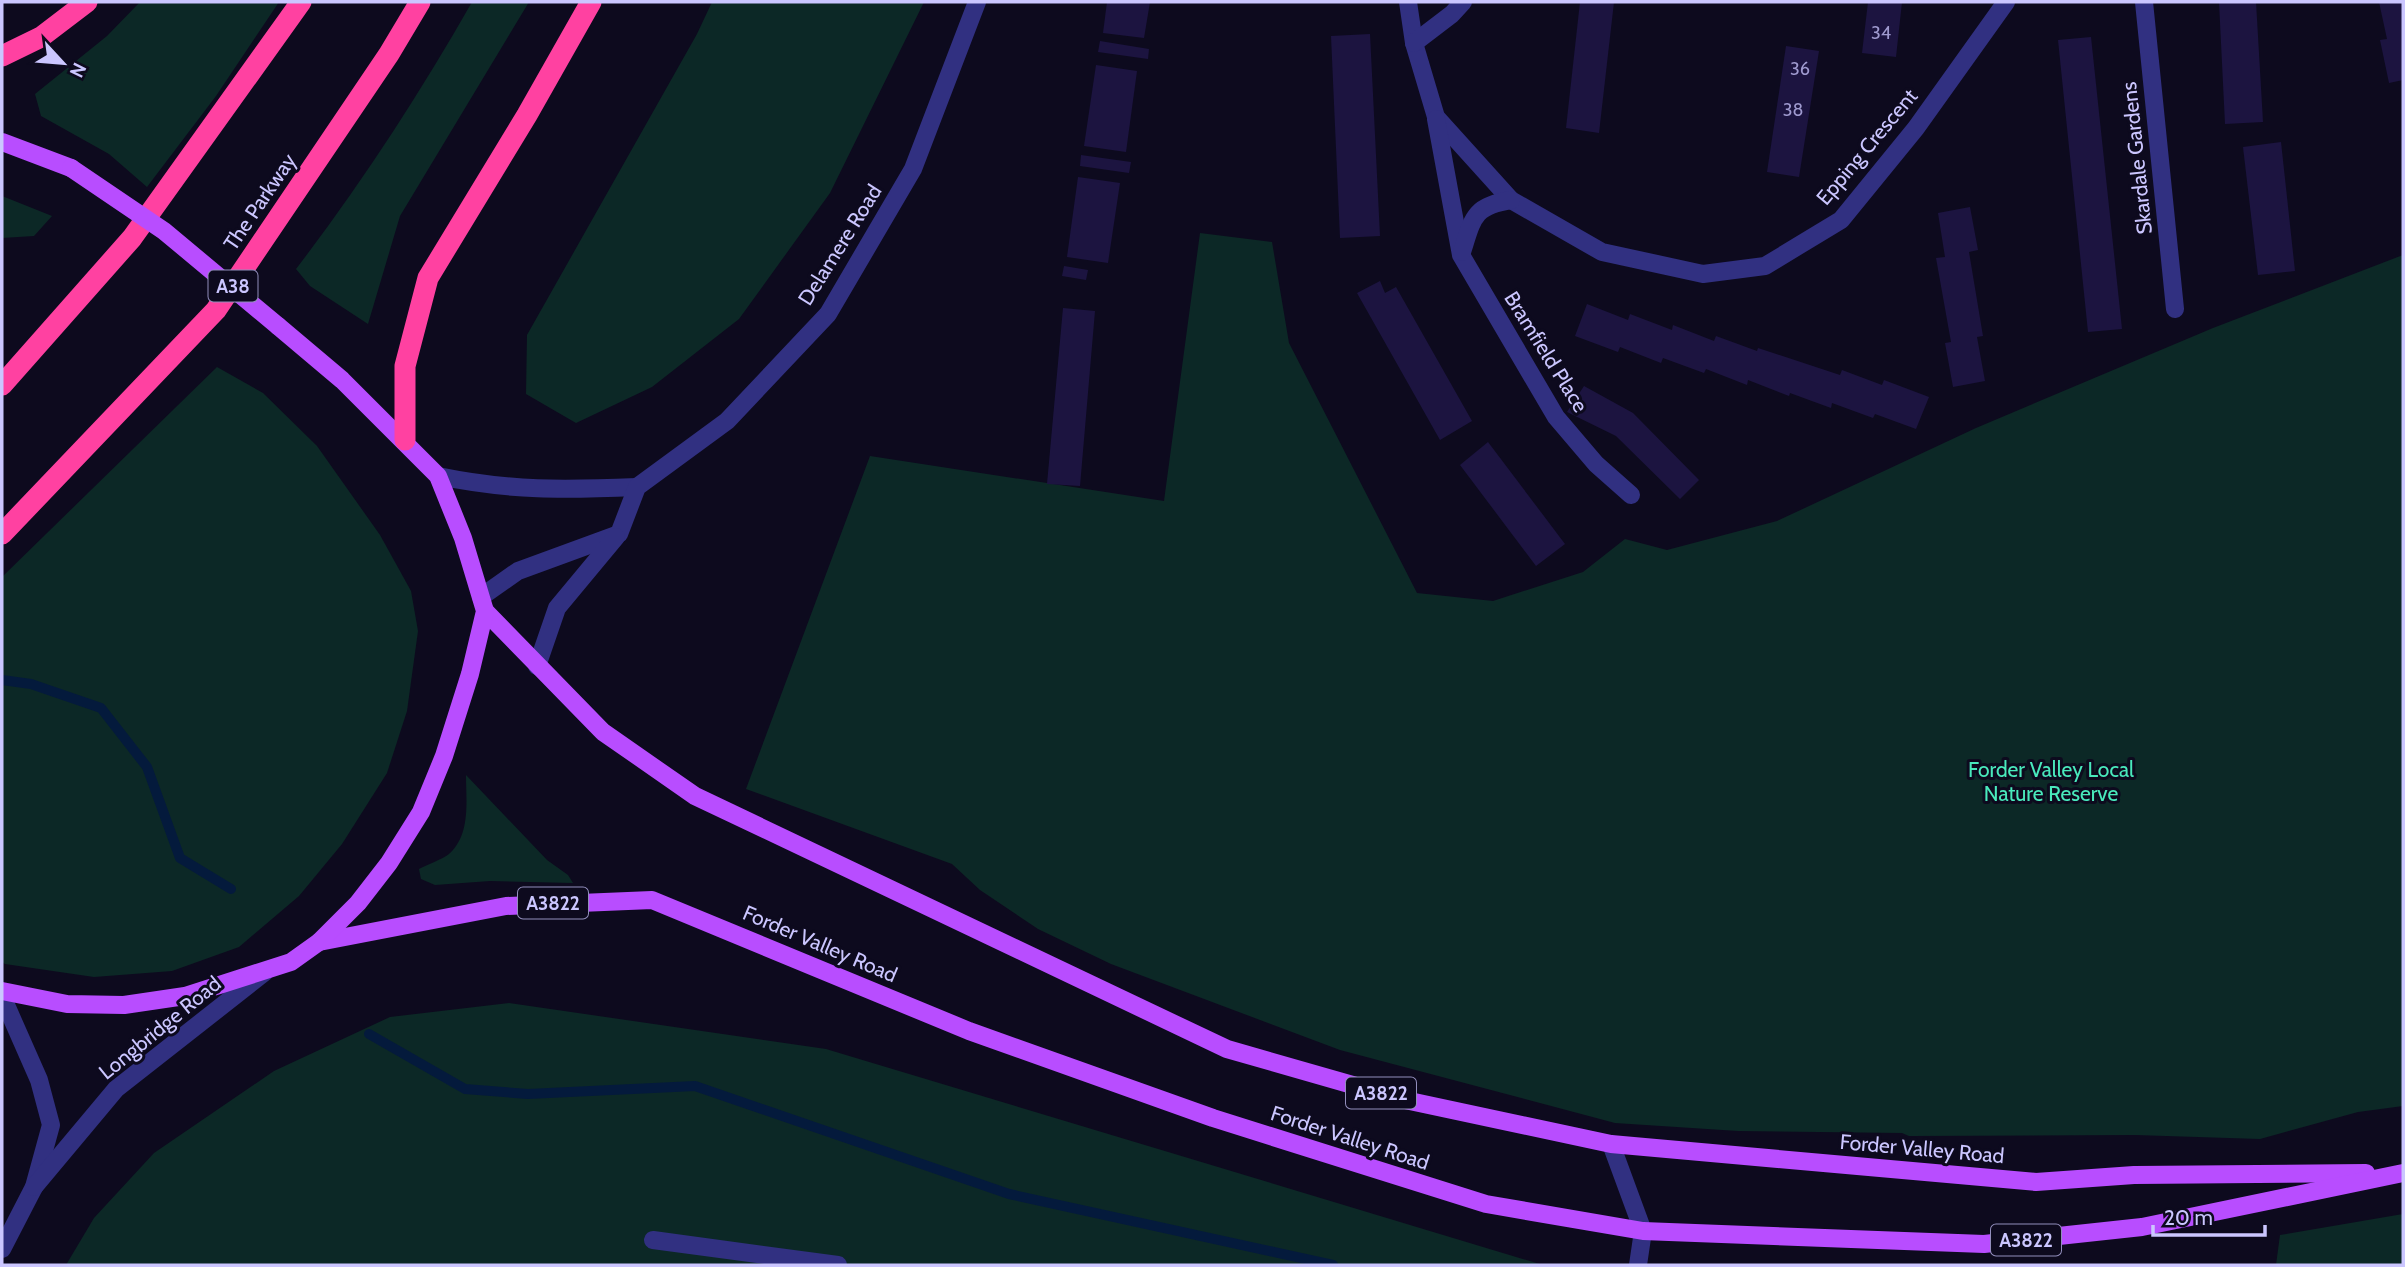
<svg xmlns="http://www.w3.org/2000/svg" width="2405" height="1267" font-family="Cabin,sans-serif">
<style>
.green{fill:#0c2826}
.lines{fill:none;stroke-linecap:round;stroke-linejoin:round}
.stream{stroke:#041a3c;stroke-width:10}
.building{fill:#1c1440}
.lane{stroke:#313081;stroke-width:18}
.street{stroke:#313081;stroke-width:18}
.primary{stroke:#b84dff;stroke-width:18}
.highway{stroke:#ff41a1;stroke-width:21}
.primary-bridge{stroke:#b84dff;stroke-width:18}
.labels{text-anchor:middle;stroke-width:6;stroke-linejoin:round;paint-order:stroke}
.number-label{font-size:18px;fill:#9f9acf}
.shield{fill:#0d0a1e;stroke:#928ebc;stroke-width:2}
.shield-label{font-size:19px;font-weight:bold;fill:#cbc6ff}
.street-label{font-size:21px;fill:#cbc6ff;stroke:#0d0a1e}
.park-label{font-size:21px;fill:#49e9bc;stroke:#0d0a1e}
</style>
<rect width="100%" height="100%" fill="#0d0a1e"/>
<g class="green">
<polygon points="140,2 279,2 216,96 147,187 109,154 41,116 35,94 107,36"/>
<path d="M472 2H529L400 216 368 324 310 286 296 269C361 184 419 95 472 2Z"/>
<polygon points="712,2 924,2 830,193 739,319 652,387 576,423 526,394 527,335 697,34"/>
<polygon points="2,196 52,216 34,236 2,238"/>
<polygon points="1200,233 1272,242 1289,343 1417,593 1493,601 1583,572 1625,539 1667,550 1777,521 1976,428 2213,328 2403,255 2403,1106 2358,1112 2260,1139 2135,1135 1909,1136 1902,1133 1738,1131 1615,1123 1340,1050 1111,964 1038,929 980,890 952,864 746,789 870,456 1164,501"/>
<polygon points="217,367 263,393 317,446 380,535 411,591 418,631 407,711 387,773 342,844 299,896 239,947 172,971 94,977 5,964 2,962 2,577"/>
<path d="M466 775 547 860 568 875 573 883 490 881 435 885 421 879 419 869C428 864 441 860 449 854 471 835 466 800 466 775Z"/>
<polygon points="509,1003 826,1049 1543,1265 66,1265 94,1218 154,1153 274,1071 390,1017"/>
<polygon points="2403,1214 2403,1265 2276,1265 2280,1235"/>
</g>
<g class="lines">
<g class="stream">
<polyline points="2,680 31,684 101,708 147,767 180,858 231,889"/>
<polyline points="369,1034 465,1089 528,1094 695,1086 1009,1194 1333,1265"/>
</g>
</g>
<g class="building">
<polygon points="1107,2 1150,2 1144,38 1103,33"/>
<polygon points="1580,2 1614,2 1599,133 1566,128"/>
<polygon points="1868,2 1902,2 1896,57 1862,53"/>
<polygon points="2219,2 2256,2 2263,122 2225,124"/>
<polygon points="2379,2 2403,2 2403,80 2389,83 2380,40 2387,39"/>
<polygon points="1370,34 1380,236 1340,238 1331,36"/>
<polygon points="2091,37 2122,329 2088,332 2058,40"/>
<polygon points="1100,41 1149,49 1148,59 1098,52"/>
<polygon points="1786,46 1819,51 1799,177 1767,172"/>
<polygon points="1096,65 1137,71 1126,152 1084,146"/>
<polygon points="2281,142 2295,271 2258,275 2243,147"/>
<polygon points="1081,155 1131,162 1129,173 1080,166"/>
<polygon points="1078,177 1120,183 1108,263 1067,257"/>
<polygon points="1970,207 1978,250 1969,252 1983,336 1977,337 1985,381 1953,387 1945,343 1951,342 1936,258 1945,257 1938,213"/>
<polygon points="1064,266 1088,270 1086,280 1062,276"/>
<polygon points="1380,281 1385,293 1396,287 1472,421 1440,440 1357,293"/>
<polygon points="1587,304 1628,320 1630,314 1672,330 1673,325 1714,341 1716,336 1757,351 1758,348 1840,375 1842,370 1882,385 1884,380 1929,397 1916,429 1875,414 1873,418 1832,403 1831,408 1790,393 1789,396 1748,380 1747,385 1706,369 1704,373 1663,358 1661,363 1620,347 1618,352 1575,336"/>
<polygon points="1063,308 1095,311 1080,486 1047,484"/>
<polygon points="1584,386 1633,413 1699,480 1680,499 1616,436 1567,412"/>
<polygon points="1488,442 1565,544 1536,566 1460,465"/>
</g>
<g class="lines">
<polyline class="lane" points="653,1240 838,1265"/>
<g class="street">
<polyline points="1408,2 1414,43 1436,117 1511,200 1602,252 1703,274 1765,266 1841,220 1916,128 2006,2"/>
<polyline points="2144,2 2175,309"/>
<polyline points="1414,43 1452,14 1463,2"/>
<polyline points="1436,119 1461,255 1556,417 1596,464 1631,495"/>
<path d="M1462 252C1473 218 1473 206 1511 200"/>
<path d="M438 476C511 491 564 490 637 487"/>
<polyline points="481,597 518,571 619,534 637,487 727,421 828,314 913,169 977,2"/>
<polyline points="537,666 557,608 616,537"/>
<polyline points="2,996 39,1080 51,1125 34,1187 2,1249"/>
<polyline points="1611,1144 1643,1231 1638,1265"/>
<polyline points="34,1187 116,1089 265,972"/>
</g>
<g class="primary">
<polyline points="2,142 71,168"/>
<polyline points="485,611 603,732 695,796 1227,1049 1405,1100 1611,1144 2036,1182 2134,1175 2366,1173"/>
<polyline points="319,942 506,906 652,900 969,1031 1213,1118 1486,1204 1643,1231 1984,1244 2142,1227 2403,1173"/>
<polyline points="2,991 67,1004 124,1005 185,996 291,962 319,942 358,903 389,863 421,812 444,756 470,674 485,611 463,538 438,476 342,380 278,326"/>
</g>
<g class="highway">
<polyline points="2,56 41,37 87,2"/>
<polyline points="2,385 132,238 301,2"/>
<polyline points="405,440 405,366 428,278 527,115 591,2"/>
<polyline points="2,534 216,310 389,54 420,2"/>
</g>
<polyline class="primary-bridge" points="71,168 164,231 278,326"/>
</g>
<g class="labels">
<g class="number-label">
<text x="1881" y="39">34</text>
<text x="1800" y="75">36</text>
<text x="1793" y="116">38</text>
</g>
<g class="shield">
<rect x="208.5" y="270.5" width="49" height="31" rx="5"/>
<rect x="518" y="887.5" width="70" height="31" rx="5"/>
<rect x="1346" y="1077.5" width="70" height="31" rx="5"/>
<rect x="1991" y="1224.5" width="70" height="31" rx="5"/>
</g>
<g class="shield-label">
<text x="233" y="293">A38</text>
<text x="553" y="910">A3822</text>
<text x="1381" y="1100">A3822</text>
<text x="2026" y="1247">A3822</text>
</g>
<g class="street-label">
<text transform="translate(1867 147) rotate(-50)" y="7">Epping Crescent</text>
<text transform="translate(2137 158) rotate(-96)" y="7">Skardale Gardens</text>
<text transform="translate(260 202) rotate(-56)" y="7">The Parkway</text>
<text transform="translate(840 245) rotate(-58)" y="7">Delamere Road</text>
<text transform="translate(1546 352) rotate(58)" y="7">Bramfield Place</text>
<text transform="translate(820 944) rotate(23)" y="7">Forder Valley Road</text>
<text transform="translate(160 1028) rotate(-39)" y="7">Longbridge Road</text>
<text transform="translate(1350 1138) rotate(18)" y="7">Forder Valley Road</text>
<text transform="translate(1922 1149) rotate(5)" y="7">Forder Valley Road</text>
</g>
<g class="park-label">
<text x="2051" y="777">Forder Valley Local<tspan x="2051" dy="24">Nature Reserve</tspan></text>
</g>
</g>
<rect width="2405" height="1267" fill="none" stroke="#cbc6ff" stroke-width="7"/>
<g transform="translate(63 63) rotate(116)" stroke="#0d0a1e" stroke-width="5" paint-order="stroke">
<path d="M0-5L12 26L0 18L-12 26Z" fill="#cbc6ff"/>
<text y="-10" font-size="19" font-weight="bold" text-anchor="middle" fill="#cbc6ff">N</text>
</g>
<path d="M2153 1225v10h112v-10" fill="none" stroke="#cbc6ff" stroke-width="3.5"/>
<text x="2164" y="1225" font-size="21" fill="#cbc6ff" stroke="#0d0a1e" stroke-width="5" paint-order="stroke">20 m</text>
</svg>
